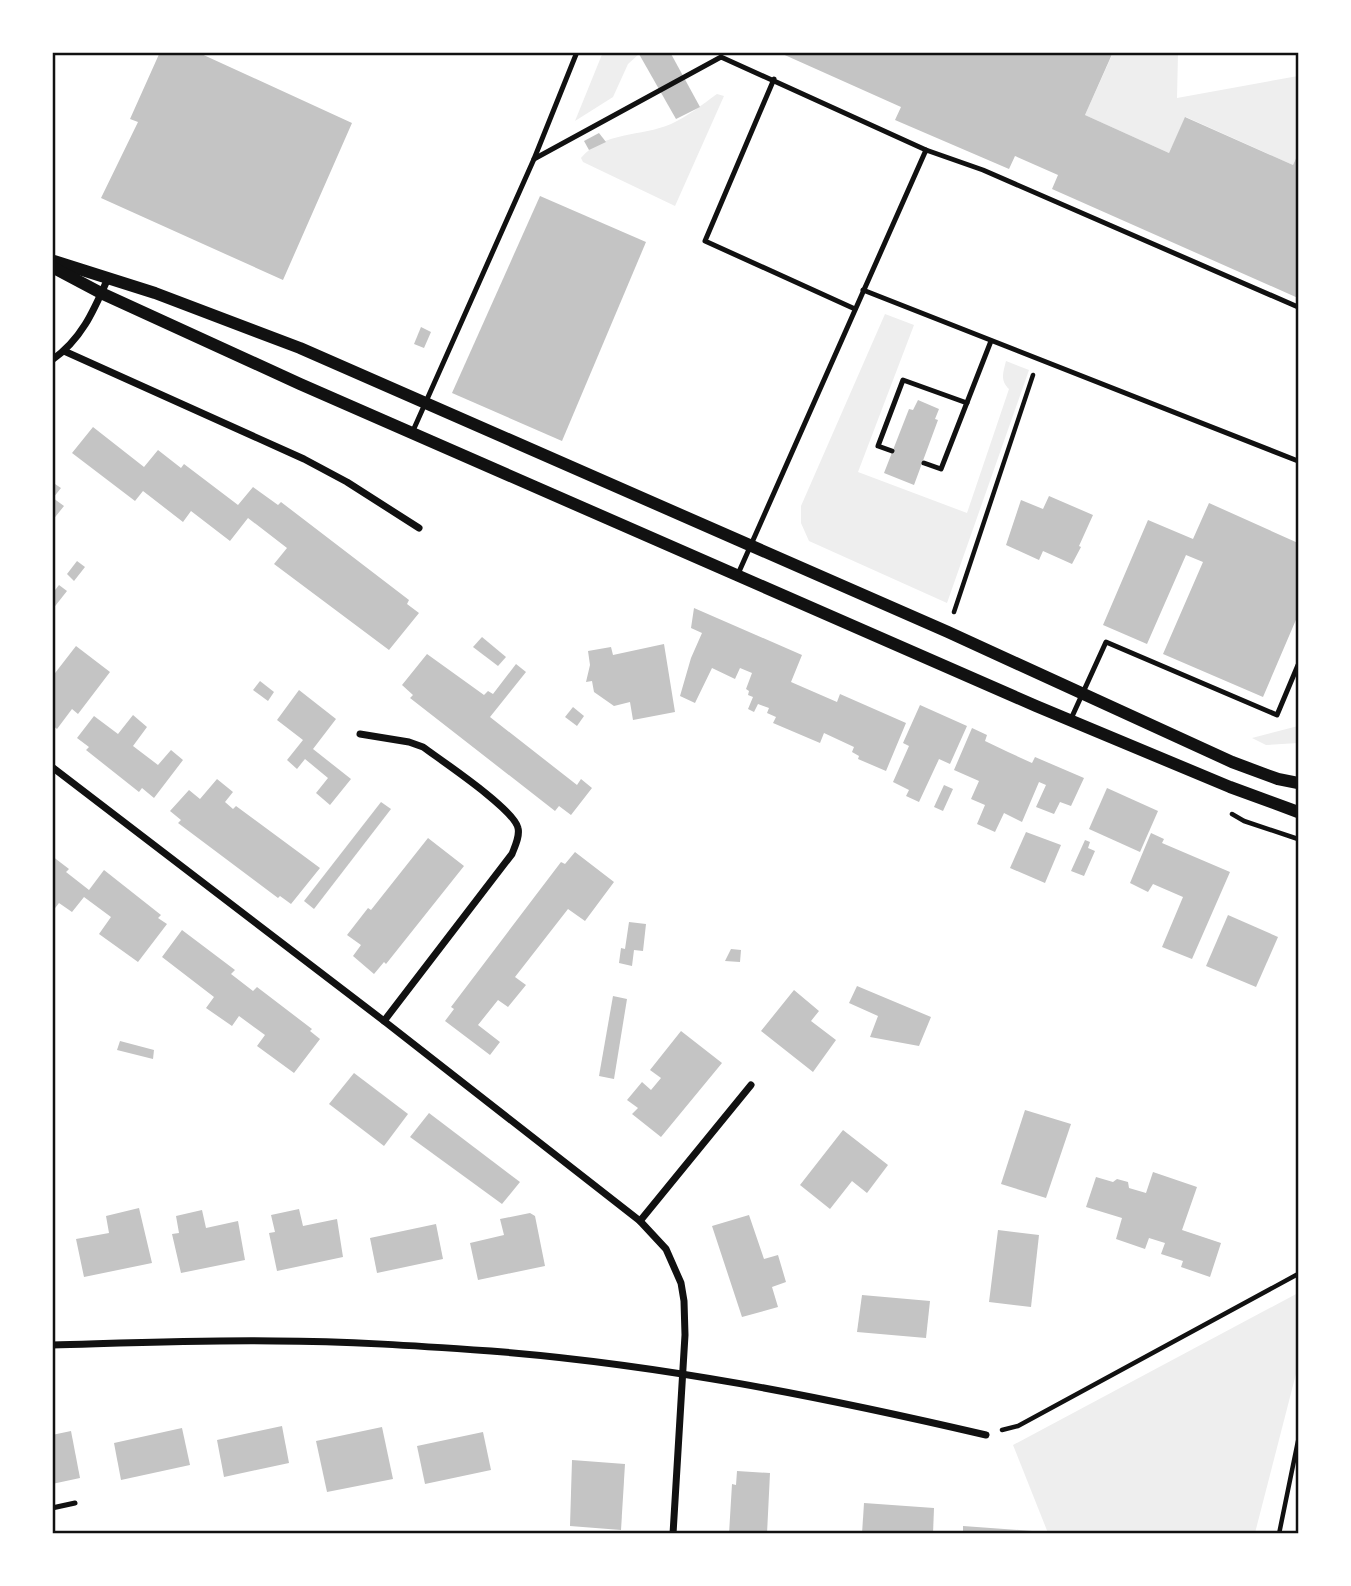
<svg xmlns="http://www.w3.org/2000/svg" width="1351" height="1586" font-family="'Exo 2',sans-serif">
<style>
.green{fill:#eee}
.building{fill:#c4c4c4}
.lines{fill:none;stroke-linecap:round;stroke-linejoin:round}
.path{stroke:#111;stroke-width:4.5}
.service{stroke:#111;stroke-width:5}
.minor{stroke:#111;stroke-width:7}
.tertiary{stroke:#111;stroke-width:12}
.neatline{fill:none;stroke:#111;stroke-width:2.5}
</style>
<rect width="100%" height="100%" fill="#fff"/>
<g class="green">
<polygon points="603,52 640,53 628,64 613,97 575,121"/>
<polygon points="1113,53 1178,53 1177,98 1298,76 1298,154 1293,165 1186,117 1169,153 1085,115"/>
<path d="M717 94 724 96 675 206 583 162 581 158C604 131 641 137 671 124 687 117 703 104 717 94Z"/>
<path d="M885 314 914 325 858 472 967 513 1009 389C1000 380 1003 373 1006 361L1029 370 947 603 809 541 801 523V506Z"/>
<polygon points="1298,726 1298,743 1266,745 1252,738"/>
<polygon points="1298,1293 1298,1366 1255,1533 1048,1533 1013,1445"/>
</g>
<g class="building">
<polygon points="160,52 197,52 352,123 283,280 101,198 138,122 130,119"/>
<polygon points="641,52 670,52 700,107 676,119 639,54"/>
<polygon points="778,52 1113,52 1085,115 1169,153 1185,117 1293,165 1298,154 1298,298 1052,189 1058,175 1015,156 1009,169 895,120 901,107"/>
<polygon points="599,133 606,142 589,150 584,141"/>
<polygon points="540,196 646,242 562,441 452,393"/>
<polygon points="421,327 431,332 424,348 414,344"/>
<polygon points="918,400 939,409 935,419 938,420 914,485 884,473 909,409 913,410"/>
<polygon points="93,427 144,467 158,450 181,468 184,464 238,505 253,487 278,505 281,502 409,600 407,604 419,613 389,650 274,564 287,548 248,518 230,541 191,511 183,522 143,491 135,501 72,453"/>
<polygon points="52,482 61,488 53,498 64,506 52,521"/>
<polygon points="1049,496 1093,515 1079,546 1081,547 1072,564 1043,551 1039,560 1006,545 1021,500 1043,509"/>
<polygon points="1209,503 1298,543 1298,615 1263,697 1163,654 1203,562 1186,555 1147,644 1103,625 1148,520 1193,539"/>
<polygon points="77,561 85,567 74,581 67,574"/>
<polygon points="59,585 67,591 52,610 52,594"/>
<polygon points="694,608 802,655 791,682 837,702 840,694 906,723 886,771 858,759 859,756 852,752 854,747 824,733 820,743 773,723 776,717 767,713 769,708 758,704 754,712 748,709 753,697 748,695 749,691 746,689 752,673 740,668 735,679 712,668 695,703 680,696 691,658 702,633 691,628"/>
<polygon points="482,637 506,657 498,666 473,647"/>
<polygon points="664,644 675,712 633,720 630,702 614,706 594,692 592,681 586,682 590,665 588,651 611,647 613,655"/>
<polygon points="76,646 110,672 78,714 72,709 57,729 52,725 52,677"/>
<polygon points="427,654 484,695 488,691 493,694 516,664 526,672 490,717 577,785 581,779 592,788 571,815 559,806 555,811 410,698 413,695 402,685"/>
<polygon points="260,681 274,692 268,701 253,690"/>
<polygon points="299,690 336,719 313,749 351,779 330,805 316,793 328,778 305,759 297,769 287,760 303,740 277,720"/>
<polygon points="920,705 967,726 950,764 939,759 919,802 906,796 909,790 893,782 909,746 903,743"/>
<polygon points="573,707 584,716 577,726 565,717"/>
<polygon points="133,715 147,727 133,746 158,765 171,750 183,760 154,798 142,788 139,792 86,750 89,747 77,738 94,716 118,734"/>
<polygon points="972,728 987,735 985,741 1008,752 1032,763 1035,757 1084,778 1071,806 1060,802 1054,814 1036,807 1046,785 1039,782 1022,822 1004,813 995,832 977,824 985,805 971,799 979,781 954,770"/>
<polygon points="217,779 233,792 225,802 233,809 236,806 320,868 291,904 280,896 278,898 178,823 181,820 170,811 189,790 200,799"/>
<polygon points="944,785 953,789 943,811 934,807"/>
<polygon points="1107,788 1158,811 1140,852 1089,829"/>
<polygon points="381,802 391,809 314,909 304,901"/>
<polygon points="1026,832 1061,845 1045,883 1010,868"/>
<polygon points="1151,833 1164,839 1162,843 1230,872 1192,959 1162,947 1183,897 1153,884 1148,892 1130,883"/>
<polygon points="428,838 464,866 386,964 384,962 374,974 353,956 361,945 347,935 368,908 371,910"/>
<polygon points="1085,840 1090,842 1088,848 1095,851 1084,876 1071,871"/>
<polygon points="575,852 614,882 585,921 568,909 515,977 526,985 508,1007 498,1000 478,1025 500,1042 490,1055 445,1021 454,1009 451,1007 561,862 565,864"/>
<polygon points="52,856 69,869 66,872 89,890 104,870 161,915 158,918 167,924 138,962 99,934 111,917 84,897 72,912 59,903 52,912"/>
<polygon points="1228,915 1278,937 1256,987 1206,966"/>
<polygon points="629,922 646,924 643,951 634,950 632,966 619,963 621,948 625,949"/>
<polygon points="182,930 235,970 231,974 253,991 257,987 312,1029 310,1031 320,1039 294,1073 257,1046 265,1035 239,1016 232,1026 206,1008 214,997 162,957"/>
<polygon points="731,949 741,950 740,962 725,961"/>
<polygon points="857,986 931,1017 919,1046 870,1037 878,1016 849,1003"/>
<polygon points="794,990 819,1011 811,1021 836,1040 813,1072 761,1031"/>
<polygon points="613,996 627,999 614,1079 599,1076"/>
<polygon points="681,1031 722,1063 661,1137 632,1114 638,1108 627,1100 642,1082 651,1090 661,1078 650,1070"/>
<polygon points="120,1041 154,1050 153,1059 117,1050"/>
<polygon points="354,1073 408,1114 384,1146 329,1104"/>
<polygon points="1025,1110 1071,1124 1046,1198 1001,1184"/>
<polygon points="429,1113 520,1182 502,1204 410,1137"/>
<polygon points="843,1130 888,1165 867,1193 852,1181 830,1209 800,1185"/>
<polygon points="1153,1172 1197,1187 1182,1230 1221,1243 1210,1277 1181,1267 1183,1261 1161,1254 1165,1243 1149,1238 1145,1249 1116,1239 1122,1218 1086,1207 1096,1177 1113,1182 1117,1179 1128,1182 1129,1188 1146,1193"/>
<polygon points="139,1208 152,1263 84,1277 76,1239 109,1233 106,1216"/>
<polygon points="299,1209 303,1226 337,1219 343,1257 277,1271 269,1233 275,1232 271,1215"/>
<polygon points="202,1210 206,1228 238,1221 245,1260 181,1273 172,1234 179,1233 176,1216"/>
<polygon points="530,1213 535,1216 545,1266 478,1280 470,1243 504,1235 500,1219"/>
<polygon points="749,1215 764,1259 778,1255 786,1282 772,1287 778,1307 742,1317 712,1226"/>
<polygon points="436,1224 443,1259 377,1273 370,1238"/>
<polygon points="998,1230 1039,1235 1031,1307 989,1302"/>
<polygon points="862,1295 930,1301 926,1338 857,1332"/>
<polygon points="282,1426 289,1463 224,1477 217,1440"/>
<polygon points="382,1427 393,1479 327,1492 316,1441"/>
<polygon points="182,1428 190,1465 121,1480 114,1443"/>
<polygon points="71,1431 80,1478 52,1484 52,1435"/>
<polygon points="483,1432 491,1470 425,1484 417,1446"/>
<polygon points="572,1460 625,1464 621,1530 570,1526"/>
<polygon points="737,1471 770,1473 767,1534 729,1534 732,1484 736,1485"/>
<polygon points="864,1503 934,1508 933,1534 862,1534"/>
<polygon points="963,1526 1032,1531 1031,1534 963,1534"/>
</g>
<g class="lines">
<g class="path">
<polyline points="954,612 1033,375"/>
<polyline points="1232,814 1244,821 1298,839"/>
<polyline points="1002,1430 1018,1426 1298,1274"/>
<polyline points="1279,1534 1298,1441"/>
</g>
<g class="service">
<polyline points="774,79 705,241 855,309"/>
<polyline points="534,159 721,57 926,150"/>
<polyline points="863,290 1298,461"/>
<polyline points="412,433 534,159 577,52"/>
<polyline points="892,451 878,446 903,380 967,403"/>
<polyline points="924,463 941,469 991,341"/>
<polyline points="738,574 926,150 983,170 1298,307"/>
<polyline points="1070,721 1106,642 1277,715 1298,665"/>
<polyline points="52,1508 75,1503"/>
</g>
<g class="minor">
<polyline points="64,351 304,459 347,482 419,528"/>
<path d="M52 360C82 339 94 310 108 278"/>
<path d="M360 734 409 742 423 747C442 761 514 809 518 828 520 836 515 846 512 854L384 1021"/>
<polyline points="52,767 384,1021 640,1221 666,1249 681,1283 684,1301 685,1335 673,1534"/>
<polyline points="640,1221 751,1085"/>
<path d="M52 1345C126 1343 201 1340 275 1341 347 1341 419 1346 491 1351 658 1364 823 1397 986 1435"/>
</g>
<g class="tertiary">
<polyline points="54,261 155,293 300,348 948,632 1232,762 1278,779 1298,783"/>
<polyline points="52,267 101,293 300,384 1036,706 1230,787 1298,812"/>
</g>
</g>
<rect width="1351" height="1586" fill="none" stroke="#ffffff" stroke-width="108"/>
<rect x="54" y="54" width="1243" height="1478" class="neatline"/>
</svg>
